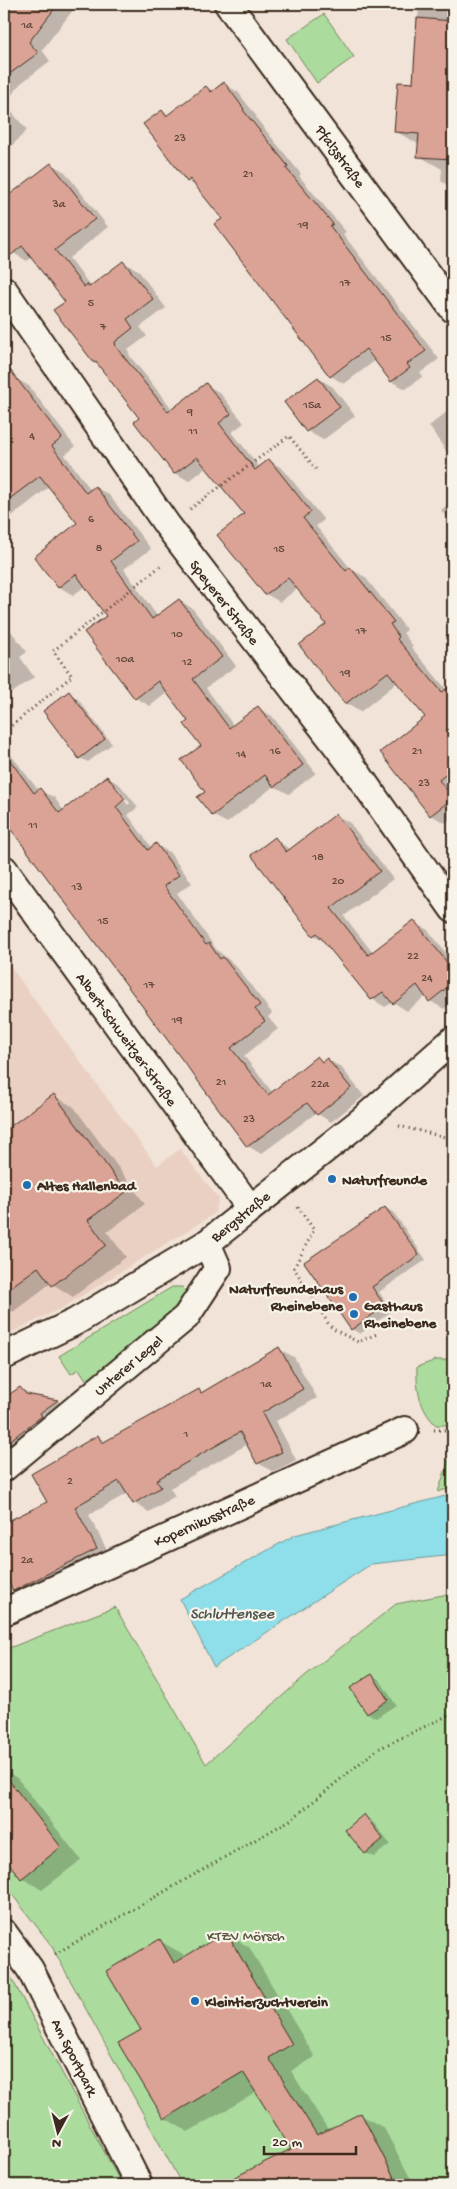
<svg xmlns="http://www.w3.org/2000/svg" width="457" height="2189" font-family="'Gochi Hand',sans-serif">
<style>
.built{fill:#ead0c3}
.green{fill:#abdc9d;stroke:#73835e}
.water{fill:#8edfea;stroke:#6d9798}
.shadow{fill:#0003;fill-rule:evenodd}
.building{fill:#dba395;stroke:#3b2a1e}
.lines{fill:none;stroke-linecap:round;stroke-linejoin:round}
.minor-casing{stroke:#3b2a1e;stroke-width:30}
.path{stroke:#3b2a1e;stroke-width:3;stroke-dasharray:1 4;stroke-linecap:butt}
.minor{stroke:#f7f3e8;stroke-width:26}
.poi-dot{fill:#1f6fb2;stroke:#f7f3e8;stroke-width:2}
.labels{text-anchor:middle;stroke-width:4.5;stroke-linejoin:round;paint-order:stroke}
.number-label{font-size:12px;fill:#63483c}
.street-label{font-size:15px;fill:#3b2a1e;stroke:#f7f3e8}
.poi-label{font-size:15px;font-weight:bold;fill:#3b2a1e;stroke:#f7f3e8;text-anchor:start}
.park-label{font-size:15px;fill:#57563e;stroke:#f7f3e8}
.water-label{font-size:16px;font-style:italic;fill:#505751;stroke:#f7f3e8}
</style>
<rect width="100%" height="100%" fill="#f1e3d7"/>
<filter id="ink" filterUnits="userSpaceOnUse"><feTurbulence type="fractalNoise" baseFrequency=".02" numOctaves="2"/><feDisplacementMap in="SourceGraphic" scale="10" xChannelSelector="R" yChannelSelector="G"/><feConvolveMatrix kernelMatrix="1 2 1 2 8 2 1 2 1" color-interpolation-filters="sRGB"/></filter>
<g filter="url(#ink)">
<polygon class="built" points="4,958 157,1166 180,1149 219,1199 214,1214 64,1307 4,1336"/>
<g class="green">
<polygon points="324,14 354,57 317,83 287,39"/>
<polygon points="172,1287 182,1287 187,1292 186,1298 89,1384 79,1369 71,1374 59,1356"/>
<path d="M436 1360H453V1425H436C420 1410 416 1389 417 1367Z"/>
<polygon points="453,1448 453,1487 438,1492"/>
<polygon points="443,1595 453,1596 453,2185 182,2185 51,1945 4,1884 4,1650 115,1607 206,1764 306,1675 396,1604"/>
<polygon points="4,1964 122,2185 4,2185"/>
</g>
<polygon class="water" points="453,1494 453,1555 371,1564 214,1667 180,1599 295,1535"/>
<g class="shadow">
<polygon points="4,4 65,4 73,10 42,50 50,61 20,84 5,104 27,130 4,154"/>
<polygon points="419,4 453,4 453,205 451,204 452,188 441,181 442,169 419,156 420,145 395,131 414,84"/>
<polygon points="224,84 238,92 257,117 256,118 301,174 299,176 346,232 343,234 439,359 420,373 423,376 406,389 392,382 376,360 344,384 331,376 223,219 199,188 187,181 162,111 169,115 206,87 214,92"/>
<polygon points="51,164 65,172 108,227 69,258 91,287 123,262 138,270 166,308 140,327 147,336 128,350 130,356 173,410 206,384 220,393 244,423 232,432 260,468 269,460 283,469 324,520 316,526 351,569 365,577 407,630 403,633 413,646 411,647 447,690 453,693 453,817 445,823 431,815 426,717 398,682 360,712 346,703 301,645 328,624 298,588 280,602 266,594 245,514 207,467 189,481 175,473 141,418 101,366 95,363 66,302 32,257 27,261 13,253 4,241 4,187 12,194"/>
<polygon points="4,374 10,382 15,378 29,386 75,447 65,455 91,490 95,487 109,495 151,549 124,569 157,616 179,600 193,609 236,666 206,688 234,726 258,708 272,716 316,773 289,794 274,786 227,823 212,815 206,792 202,746 190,721 168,692 150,706 136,698 107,616 86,586 73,595 59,587 79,524 50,486 12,516 4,511"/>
<polygon points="318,378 333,387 355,416 323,440 307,431"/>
<polygon points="453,407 453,461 429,426"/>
<polygon points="453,500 453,526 441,510"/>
<polygon points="4,627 10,630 27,652 20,657 34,677 4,699"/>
<polygon points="69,693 77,698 112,744 88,762 80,758"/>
<path d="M4 746 39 791 54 797 64 811 107 777 120 785 138 807 128 815 152 848 156 845 169 852 192 883 177 893 216 949 236 966 272 1013 268 1017 278 1029 244 1056 273 1093 317 1058 325 1062 328 1060 341 1067 364 1096 331 1122 316 1113 261 1154 248 1146 4 818ZM114 787H117L130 803 128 805Z"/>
<polygon points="336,815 350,823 393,879 344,916 373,953 414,922 428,930 453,962 453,1001 444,1009 430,1001 426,996 407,1011 393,1002 385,1007 372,999 326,942 314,935 275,839 291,850"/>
<polygon points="54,1096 74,1107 145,1204 107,1232 126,1257 73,1297 51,1283 13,1312 4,1306 4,1132"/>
<polygon points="386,1208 394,1213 426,1260 379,1292 392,1311 360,1334 352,1329"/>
<polygon points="279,1349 294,1357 317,1398 276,1421 296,1460 273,1472 258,1463 248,1444 170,1488 175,1496 149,1512 134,1503 128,1493 89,1515 111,1558 29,1598 14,1590 4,1569 4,1525 49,1502 98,1437 106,1442 199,1390 202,1393"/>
<polygon points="20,1388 35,1397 58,1401 71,1409 4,1463 4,1400"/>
<polygon points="372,1675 380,1680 396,1705 376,1718 367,1713"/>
<polygon points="4,1770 17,1778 81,1860 42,1890 22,1878 4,1855"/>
<polygon points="364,1816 372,1821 390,1844 374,1857 366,1853"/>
<polygon points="226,1934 249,1947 315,2057 291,2071 329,2131 361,2115 384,2128 414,2185 222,2185 293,2149 257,2092 188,2132 165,2118 143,2031 160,1941 183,1954 185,1958"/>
</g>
<g class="building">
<polygon points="4,4 58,4 29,42 38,53 4,78"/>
<polygon points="417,18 453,21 453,159 417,157 419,134 394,132 398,82 413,83"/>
<polygon points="224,82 244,109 243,110 288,166 286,168 333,224 330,226 426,351 407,364 410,368 391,382 366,349 330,377 214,224 222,219 190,179 187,182 143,124 162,110 166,116 206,86 211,92"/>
<polygon points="51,163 95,219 55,250 84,287 87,284 89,287 123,261 153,299 127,319 133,328 115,342 116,347 168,412 206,383 231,414 219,423 255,470 269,459 311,512 303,518 346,571 350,567 394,622 390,624 399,637 397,639 442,692 453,684 453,769 439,780 453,798 430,816 380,752 425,717 388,672 345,704 299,645 326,624 288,578 265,595 217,535 244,514 197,457 174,474 134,422 139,418 96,362 94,363 53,310 65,302 22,246 4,261 4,199"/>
<polygon points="4,362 62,438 52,446 86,493 95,486 137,541 111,561 152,619 179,599 222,657 193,679 229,728 258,706 303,765 274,787 265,775 212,816 197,797 205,792 181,760 201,746 184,724 188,721 158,681 135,699 84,632 106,616 76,574 58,588 34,557 77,523 40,476 4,503"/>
<polygon points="318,377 340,407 306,432 284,402"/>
<polygon points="69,691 105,739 79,759 43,711"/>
<polygon points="4,752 34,793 40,788 59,813 107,776 125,799 116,807 148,850 156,843 179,875 164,886 206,945 209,943 220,959 223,957 260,1005 255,1009 265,1021 231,1048 268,1095 317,1056 322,1062 327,1058 351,1088 317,1115 307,1103 247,1147 4,820"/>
<polygon points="336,814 380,871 331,908 368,955 414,920 453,970 453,983 429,1002 417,985 393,1004 383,992 371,1000 317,933 313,936 251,855 275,837 286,852"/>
<polygon points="54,1094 126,1192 88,1220 106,1245 52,1286 38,1267 4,1292 4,1131"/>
<polygon points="385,1207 419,1255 372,1287 385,1306 351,1330 304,1262"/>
<polygon points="279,1347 303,1389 262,1413 282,1452 257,1464 240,1432 156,1480 161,1487 133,1504 119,1481 75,1507 97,1549 13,1591 4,1572 4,1523 47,1502 31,1474 98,1435 102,1443 199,1389 201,1393"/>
<polygon points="20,1387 26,1394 58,1400 40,1413 42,1416 4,1445 4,1398"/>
<polygon points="372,1674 388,1700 367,1714 350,1688"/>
<polygon points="4,1774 61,1847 21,1879 4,1857"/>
<polygon points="364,1814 383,1839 365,1854 345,1830"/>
<polygon points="226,1932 292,2044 269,2058 317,2135 361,2113 398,2185 219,2185 291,2149 243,2072 164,2119 118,2043 141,2030 106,1971 160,1939 174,1963"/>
</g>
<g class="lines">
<g class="minor-casing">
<g id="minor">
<polyline points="228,4 453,309"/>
<polyline points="4,290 167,525 353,767 453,909"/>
<polyline points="4,869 250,1208"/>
<polyline points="4,1356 75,1322 207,1243 361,1121 453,1040"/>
<polyline points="4,1468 186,1317 218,1268 207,1243"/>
<polyline points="4,1612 405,1430"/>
<polyline points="4,1933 30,1969 139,2185"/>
</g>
</g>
<g class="path">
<polyline points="190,509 289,436 316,469"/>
<polyline points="4,732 72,676 53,651 162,565"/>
<polyline points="399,1126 453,1139"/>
<polyline points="298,1207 314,1230 294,1268 328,1323 333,1329 358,1342 379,1333"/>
<polyline points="434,1430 453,1430"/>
<polyline points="55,1954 292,1819 376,1750 453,1713"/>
</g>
<use href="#minor" class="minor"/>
</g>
</g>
<g class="poi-dot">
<circle cx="332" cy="1179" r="5"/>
<circle cx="27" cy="1185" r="5"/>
<circle cx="353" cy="1297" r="5"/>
<circle cx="354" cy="1314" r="5"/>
<circle cx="195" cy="2001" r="5"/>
</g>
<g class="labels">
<g class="number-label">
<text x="27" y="28">1a</text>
<text x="180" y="141">23</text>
<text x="248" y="177">21</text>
<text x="59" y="207">3a</text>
<text x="303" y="228">19</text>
<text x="345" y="286">17</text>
<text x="91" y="306">5</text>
<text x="103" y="330">7</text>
<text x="386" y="341">15</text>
<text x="312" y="408">15a</text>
<text x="190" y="415">9</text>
<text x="193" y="434">11</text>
<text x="32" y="439">4</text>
<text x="91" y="522">6</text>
<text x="99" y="551">8</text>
<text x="279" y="552">15</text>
<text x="361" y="634">17</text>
<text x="177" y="637">10</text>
<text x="125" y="662">10a</text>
<text x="187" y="665">12</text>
<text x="345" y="676">19</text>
<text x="275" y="754">16</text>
<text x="417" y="754">21</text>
<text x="241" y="757">14</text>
<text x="424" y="786">23</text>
<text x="33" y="828">11</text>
<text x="318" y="860">18</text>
<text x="338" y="884">20</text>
<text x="77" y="890">13</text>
<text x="103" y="924">15</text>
<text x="413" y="959">22</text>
<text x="427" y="981">24</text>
<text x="149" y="988">17</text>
<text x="177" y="1023">19</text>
<text x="221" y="1085">21</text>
<text x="320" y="1087">22a</text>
<text x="249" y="1122">23</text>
<text x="266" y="1387">1a</text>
<text x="186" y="1437">1</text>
<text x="70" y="1484">2</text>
<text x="27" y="1563">2a</text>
</g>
<g class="street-label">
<text transform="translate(341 156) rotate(54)" y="5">Pfalzstraße</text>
<text transform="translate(225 602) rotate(52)" y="5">Speyerer Straße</text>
<text transform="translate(127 1039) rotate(54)" y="5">Albert-Schweitzer-Straße</text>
<text transform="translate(240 1216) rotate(-39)" y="5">Bergstraße</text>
<text transform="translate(128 1365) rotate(-40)" y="5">Unterer Legel</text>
<text transform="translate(204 1520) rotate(-24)" y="5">Kopernikusstraße</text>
<text transform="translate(75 2057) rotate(63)" y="5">Am Sportpark</text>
</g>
<g class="poi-label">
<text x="342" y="1184">Naturfreunde</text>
<text x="37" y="1190">Altes Hallenbad</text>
<text x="343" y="1293" text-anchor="end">Naturfreundehaus<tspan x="343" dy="17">Rheinebene</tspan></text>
<text x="364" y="1310">Gasthaus<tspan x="364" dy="17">Rheinebene</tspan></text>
<text x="205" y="2006">Kleintierzuchtverein</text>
</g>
<g class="park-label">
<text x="246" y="1940">KTZV Mörsch</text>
</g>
<g class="water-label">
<text x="232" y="1618">Schluttensee</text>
</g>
</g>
<rect width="457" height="2189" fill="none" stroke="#f7f3e8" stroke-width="20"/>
<rect x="10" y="10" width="437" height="2169" fill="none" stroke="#3b2a1e" stroke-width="2" filter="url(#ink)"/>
<g transform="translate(58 2132) rotate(187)" stroke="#f7f3e8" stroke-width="4" paint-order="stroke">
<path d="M0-4L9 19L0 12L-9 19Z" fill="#3b2a1e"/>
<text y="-8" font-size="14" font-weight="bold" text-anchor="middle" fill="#3b2a1e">N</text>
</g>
<path d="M264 2146v8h92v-8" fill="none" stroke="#3b2a1e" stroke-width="2.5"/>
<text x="272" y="2146" font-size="15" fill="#3b2a1e" stroke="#f7f3e8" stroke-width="4" paint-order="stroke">20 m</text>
</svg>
